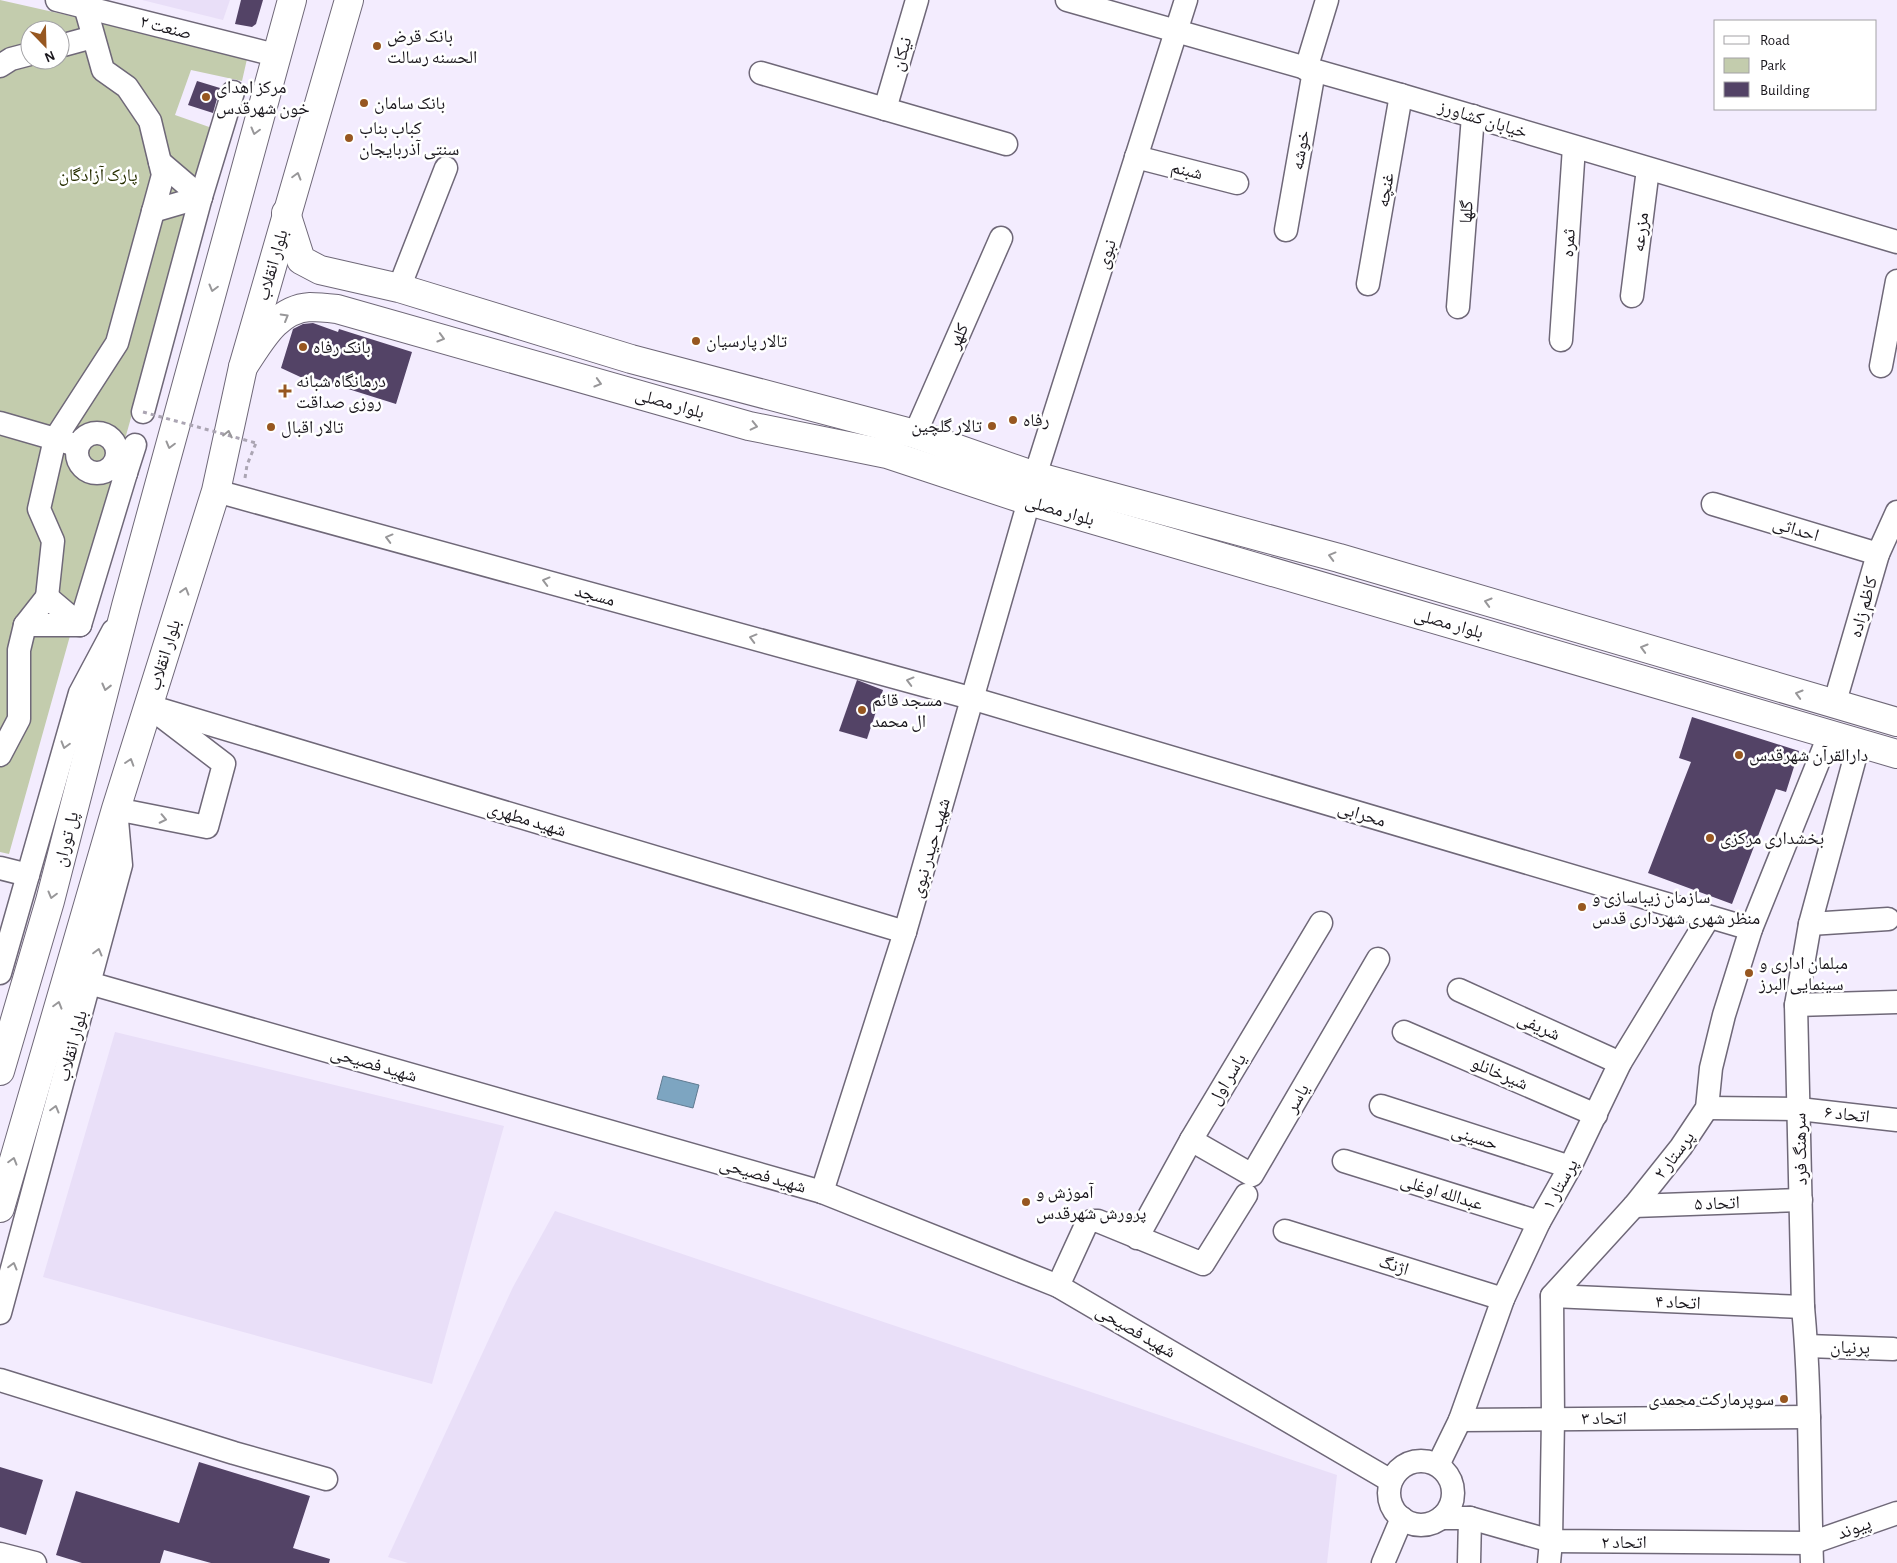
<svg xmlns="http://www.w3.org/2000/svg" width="1897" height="1563" font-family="'Alegreya Sans','Noto Naskh Arabic',sans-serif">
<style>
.built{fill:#e9dff8}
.green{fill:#c3ccad;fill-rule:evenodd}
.water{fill:#7da5c1;stroke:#5f7a90}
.building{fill:#534366}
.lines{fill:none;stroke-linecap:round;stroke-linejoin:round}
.minor-casing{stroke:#6f6878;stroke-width:25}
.major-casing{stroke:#6f6878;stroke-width:30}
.path{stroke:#aba5b3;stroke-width:3;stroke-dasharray:4 4;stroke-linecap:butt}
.minor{stroke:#fff;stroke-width:22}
.major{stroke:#fff;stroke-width:28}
.path-bridge{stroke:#aba5b3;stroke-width:3;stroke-dasharray:4 4;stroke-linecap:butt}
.oneway{stroke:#989799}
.poi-dot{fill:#975720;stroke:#fff;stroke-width:2}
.labels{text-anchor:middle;stroke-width:5;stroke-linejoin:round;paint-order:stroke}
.street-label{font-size:18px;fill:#1a171d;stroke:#fff}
.poi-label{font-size:18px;fill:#1a171d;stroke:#fff;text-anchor:start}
.park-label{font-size:18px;fill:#272f00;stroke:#fff}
</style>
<rect width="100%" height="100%" fill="#f3ecfe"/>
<g class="built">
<polygon points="142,0 230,0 223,20"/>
<polygon points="115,1032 504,1126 432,1384 43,1277"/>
<polygon points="555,1211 1337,1475 1327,1563 408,1563 388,1557 513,1287"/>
</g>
<path class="green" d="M0 0 213 48 247 59 242 81 191 70 175 115 212 128 9 854 0 852ZM30 30H60V60H30Z"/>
<polygon class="water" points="663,1076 699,1085 693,1108 657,1099"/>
<g class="building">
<polygon points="241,0 263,0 256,24 252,27 235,24"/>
<polygon points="197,81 220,88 213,113 188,105"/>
<polygon points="313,323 338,332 339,329 412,352 396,404 310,377 309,381 281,368 293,329 303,324"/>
<polygon points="857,680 883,690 867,739 839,731"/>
<polygon points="1692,717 1799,751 1786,792 1776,789 1732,904 1648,873 1691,762 1679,758"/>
<polygon points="199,1462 310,1496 293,1548 330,1559 329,1563 211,1563 164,1550 160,1563 82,1563 56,1555 76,1491 179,1523"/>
<polygon points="0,1467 43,1480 26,1535 0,1527"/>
</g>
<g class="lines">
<g class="minor-casing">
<g id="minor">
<polyline points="57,0 275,55"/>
<polyline points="1067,0 1401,95 1897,242"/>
<polyline points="60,46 93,37"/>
<polyline points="0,66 11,59 30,54"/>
<polyline points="1306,69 1327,0"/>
<polyline points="761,73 1006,144"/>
<polyline points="885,109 917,0"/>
<polyline points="1136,157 1237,183"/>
<polyline points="160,162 201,197"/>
<polyline points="153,211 201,197"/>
<polyline points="1286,230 1314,71"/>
<polyline points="1368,284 1401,95"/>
<polyline points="399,288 446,168"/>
<polyline points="1632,296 1648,169"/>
<polyline points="1458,307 1473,116"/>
<polyline points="1561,340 1574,147"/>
<polyline points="1881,366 1897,281"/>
<polyline points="143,412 201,197 233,92"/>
<polyline points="0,423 69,443"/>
<circle cx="97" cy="453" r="20"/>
<polyline points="915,434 1001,238"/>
<polyline points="117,470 126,473 135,445"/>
<polyline points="1035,476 1186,0"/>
<polyline points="216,491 974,699 1751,929"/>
<polyline points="1713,504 1878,554"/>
<polyline points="47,597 53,541 39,509 55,439 117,343 163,175 150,121 127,87 103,70 85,6"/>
<polyline points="25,625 80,625"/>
<polyline points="1834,705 1878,554 1897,512"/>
<polyline points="149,706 905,932"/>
<polyline points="0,755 19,719 19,650 25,625 47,597 80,625 126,473"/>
<polyline points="0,868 28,875"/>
<polyline points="1810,924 1888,919"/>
<polyline points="0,973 80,693 113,631"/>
<polyline points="89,983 822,1192 1058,1286 1391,1481"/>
<polyline points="1459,990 1620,1063"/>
<polyline points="1796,1005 1897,1002"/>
<polyline points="1404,1032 1596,1115"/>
<polyline points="1381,1106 1570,1167"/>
<polyline points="1707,1108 1799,1109 1897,1120"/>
<polyline points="1191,1140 1252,1175 1378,959"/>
<polyline points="1344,1161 1539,1222"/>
<polyline points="822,1192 905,932 1029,501"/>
<polyline points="1634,1206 1801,1200"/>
<polyline points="1285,1231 1503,1299"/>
<polyline points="1137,1238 1191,1140 1321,923"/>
<polyline points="1058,1286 1086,1225 1091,1221 1098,1221 1203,1264 1246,1195"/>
<polyline points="1552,1296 1803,1307"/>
<polyline points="0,1313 121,865 116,809 207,827 224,764 160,715"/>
<polyline points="1807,1346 1893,1349"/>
<polyline points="0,1380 234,1453 326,1479"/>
<polyline points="1460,1420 1809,1417"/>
<circle cx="1421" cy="1493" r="32"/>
<polyline points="1438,1465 1460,1420 1503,1299 1539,1222 1570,1167 1620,1063 1709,917"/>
<polyline points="1441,1518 1470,1518 1551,1541 1811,1543 1897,1513"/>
<polyline points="0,1554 35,1563"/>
<polyline points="1383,1563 1402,1518"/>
<polyline points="1469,1563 1470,1518"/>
<polyline points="1549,1563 1551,1541 1553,1418 1552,1296 1634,1206 1681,1147 1707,1108 1711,1068 1724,1015 1751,929 1830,733"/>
<path d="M1812 1563C1809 1478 1811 1392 1803 1307L1796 1005 1810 924 1859 743"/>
</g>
</g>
<g class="major-casing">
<g id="major">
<polyline points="286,213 301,260 320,270 399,288 631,359 915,434 1035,476 1339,558 1897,722"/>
<path d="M243 367C260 342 276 309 310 307 319 307 328 308 337 309L749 426 887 454 1029 501 1897 754"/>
<polyline points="0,1071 50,901 126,606 292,0"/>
<polyline points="0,1208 116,809 216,491 243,367 349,0"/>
</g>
</g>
<polyline class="path" points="245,478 247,465 256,443"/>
<use href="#minor" class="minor"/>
<use href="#major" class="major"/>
<polyline class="path-bridge" points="143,412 256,443"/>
</g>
<defs><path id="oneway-chevron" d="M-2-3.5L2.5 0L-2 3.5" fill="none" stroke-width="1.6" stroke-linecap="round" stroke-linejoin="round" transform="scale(1.25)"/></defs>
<g class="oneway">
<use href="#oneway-chevron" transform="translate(255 131) rotate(105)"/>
<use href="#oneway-chevron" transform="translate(297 176) rotate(-74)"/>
<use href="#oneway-chevron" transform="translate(213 288) rotate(105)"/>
<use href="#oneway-chevron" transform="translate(285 317) rotate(-30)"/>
<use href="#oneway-chevron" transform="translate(441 338) rotate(16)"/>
<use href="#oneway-chevron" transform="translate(598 383) rotate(16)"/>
<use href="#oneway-chevron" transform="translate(754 426) rotate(13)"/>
<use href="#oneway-chevron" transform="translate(228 434) rotate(-78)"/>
<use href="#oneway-chevron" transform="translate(170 445) rotate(105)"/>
<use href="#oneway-chevron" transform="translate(389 538) rotate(-165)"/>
<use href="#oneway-chevron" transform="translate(1332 556) rotate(-165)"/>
<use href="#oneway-chevron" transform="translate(546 581) rotate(-165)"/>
<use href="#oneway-chevron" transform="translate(185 591) rotate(-73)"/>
<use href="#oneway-chevron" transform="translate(1488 602) rotate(-164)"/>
<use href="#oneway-chevron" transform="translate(753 638) rotate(-165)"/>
<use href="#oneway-chevron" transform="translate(1644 648) rotate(-164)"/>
<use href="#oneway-chevron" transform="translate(910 681) rotate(-165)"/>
<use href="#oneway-chevron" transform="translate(106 687) rotate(104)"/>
<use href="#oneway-chevron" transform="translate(1799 694) rotate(-164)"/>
<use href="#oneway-chevron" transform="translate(65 745) rotate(106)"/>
<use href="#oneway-chevron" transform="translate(130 762) rotate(-72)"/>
<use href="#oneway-chevron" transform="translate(163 819) rotate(12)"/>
<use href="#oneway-chevron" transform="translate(52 895) rotate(105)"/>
<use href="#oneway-chevron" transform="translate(98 952) rotate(-75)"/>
<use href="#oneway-chevron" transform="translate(58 1005) rotate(-74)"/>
<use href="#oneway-chevron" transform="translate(55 1109) rotate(-75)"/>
<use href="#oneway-chevron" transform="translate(13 1161) rotate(-74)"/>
<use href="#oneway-chevron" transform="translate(13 1266) rotate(-75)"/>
</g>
<g class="poi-dot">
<circle cx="377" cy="46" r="5"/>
<circle cx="206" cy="97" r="5"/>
<circle cx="364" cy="103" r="5"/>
<circle cx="349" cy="138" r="5"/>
<circle cx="696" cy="341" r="5"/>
<circle cx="303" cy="347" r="5"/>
<path d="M282.5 383.5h5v5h5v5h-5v5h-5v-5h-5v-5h5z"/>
<circle cx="1013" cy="420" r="5"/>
<circle cx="992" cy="426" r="5"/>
<circle cx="271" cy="427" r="5"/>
<circle cx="862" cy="710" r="5"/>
<circle cx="1739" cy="755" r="5"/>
<circle cx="1710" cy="838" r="5"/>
<circle cx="1582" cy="907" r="5"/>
<circle cx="1749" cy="973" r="5"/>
<circle cx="1026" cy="1202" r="5"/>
<circle cx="1784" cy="1399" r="5"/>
</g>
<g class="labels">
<g class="street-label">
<text transform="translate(166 27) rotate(14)" y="6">صنعت ۲</text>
<text transform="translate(901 54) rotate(-74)" y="6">نیکان</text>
<text transform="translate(1483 119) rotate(17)" y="6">خیابان کشاورز</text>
<text transform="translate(1300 150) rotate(-80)" y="6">خوشه</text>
<text transform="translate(1187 170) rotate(14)" y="6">شبنم</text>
<text transform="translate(1385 190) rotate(-80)" y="6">غنچه</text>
<text transform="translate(1466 212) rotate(-86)" y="6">گلها</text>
<text transform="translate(1640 232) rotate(-83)" y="6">مزرعه</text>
<text transform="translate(1568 243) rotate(-86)" y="6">ثمره</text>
<text transform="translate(1106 254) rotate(-72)" y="6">نبوی</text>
<text transform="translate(272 265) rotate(-74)" y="6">بلوار انقلاب</text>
<text transform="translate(958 336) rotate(-66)" y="6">کلهر</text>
<text transform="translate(670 403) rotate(16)" y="6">بلوار مصلی</text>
<text transform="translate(1060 510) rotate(16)" y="6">بلوار مصلی</text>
<text transform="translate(1796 529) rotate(17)" y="6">احداثی</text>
<text transform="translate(595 595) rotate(15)" y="6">مسجد</text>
<text transform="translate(1863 607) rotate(-74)" y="6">کاظم زاده</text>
<text transform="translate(1449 623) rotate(16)" y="6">بلوار مصلی</text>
<text transform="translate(164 655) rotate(-73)" y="6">بلوار انقلاب</text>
<text transform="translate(1362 814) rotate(17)" y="6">محرابی</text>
<text transform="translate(527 819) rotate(17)" y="6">شهید مطهری</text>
<text transform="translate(66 839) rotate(-76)" y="6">پل توران</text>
<text transform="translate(930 848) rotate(-74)" y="6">شهید حیدر نبوی</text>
<text transform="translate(1539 1026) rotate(24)" y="6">شریفی</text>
<text transform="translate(72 1046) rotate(-75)" y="6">بلوار انقلاب</text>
<text transform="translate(374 1064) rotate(16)" y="6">شهید فصیحی</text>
<text transform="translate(1500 1073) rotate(23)" y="6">شیرخانلو</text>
<text transform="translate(1227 1079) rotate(-59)" y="6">یاسر اول</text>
<text transform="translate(1297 1098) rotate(-60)" y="6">یاسر</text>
<text transform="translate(1847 1114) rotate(6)" y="6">اتحاد ۶</text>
<text transform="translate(1475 1137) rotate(18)" y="6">حسینی</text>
<text transform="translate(1800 1149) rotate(-91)" y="6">سرهنگ فرد</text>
<text transform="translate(1674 1155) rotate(-53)" y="6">پرستار ۲</text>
<text transform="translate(763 1175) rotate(16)" y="6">شهید فصیحی</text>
<text transform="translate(1560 1184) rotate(-61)" y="6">پرستار ۱</text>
<text transform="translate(1442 1192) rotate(17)" y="6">عبدالله اوغلی</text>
<text transform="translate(1717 1203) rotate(-2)" y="6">اتحاد ۵</text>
<text transform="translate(1394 1265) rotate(17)" y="6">اژنگ</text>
<text transform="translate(1678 1302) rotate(2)" y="6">اتحاد ۴</text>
<text transform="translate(1136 1331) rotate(30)" y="6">شهید فصیحی</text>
<text transform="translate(1850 1347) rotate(1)" y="6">پرنیان</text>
<text x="1604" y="1424">اتحاد ۳</text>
<text transform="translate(1854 1528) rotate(-20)" y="6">پیوند</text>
<text x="1624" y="1548">اتحاد ۲</text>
</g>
<g class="poi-label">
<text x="387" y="42">بانک قرض<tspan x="387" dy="21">الحسنه رسالت</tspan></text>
<text x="216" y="93">مرکز اهدای<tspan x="216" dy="21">خون شهرقدس</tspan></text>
<text x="374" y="109">بانک سامان</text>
<text x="359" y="134">کباب بناب<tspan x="359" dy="21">سنتی آذربایجان</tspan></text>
<text x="706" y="347">تالار پارسیان</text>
<text x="313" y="353">بانک رفاه</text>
<text x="296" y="387">درمانگاه شبانه<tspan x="296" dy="21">روزی صداقت</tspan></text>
<text x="1023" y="426">رفاه</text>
<text x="982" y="432" text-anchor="end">تالار گلچین</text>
<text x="281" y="433">تالار اقبال</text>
<text x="872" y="706">مسجد قائم<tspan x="872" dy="21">ال محمد</tspan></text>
<text x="1749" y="761">دارالقرآن شهرقدس</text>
<text x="1720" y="844">بخشداری مرکزی</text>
<text x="1592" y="903">سازمان زیباسازی و<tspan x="1592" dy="21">منظر شهری شهرداری قدس</tspan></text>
<text x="1759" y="969">مبلمان اداری و<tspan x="1759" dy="21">سینمایی البرز</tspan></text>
<text x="1036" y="1198">آموزش و<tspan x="1036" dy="21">پرورش شهرقدس</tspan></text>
<text x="1774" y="1405" text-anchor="end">سوپرمارکت محمدی</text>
</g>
<g class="park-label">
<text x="98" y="181">پارک آزادگان</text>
</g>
</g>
<rect x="1714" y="20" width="162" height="90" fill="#ffffff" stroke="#a3a2a5"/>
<rect x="1724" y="36" width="25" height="8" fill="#ffffff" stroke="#a3a2a5"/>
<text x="1760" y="45" font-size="15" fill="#1a171d">Road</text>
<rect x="1724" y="58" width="25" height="15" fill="#c3ccad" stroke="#a3a2a5"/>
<text x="1760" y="70" font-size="15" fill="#1a171d">Park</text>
<rect x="1724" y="82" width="25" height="15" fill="#534366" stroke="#a3a2a5"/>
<text x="1760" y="95" font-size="15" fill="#1a171d">Building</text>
<g transform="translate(45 45) rotate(157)"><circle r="24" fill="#ffffff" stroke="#a3a2a5"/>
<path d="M0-4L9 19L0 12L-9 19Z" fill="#975720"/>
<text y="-8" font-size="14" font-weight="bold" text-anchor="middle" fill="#1a171d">N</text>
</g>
</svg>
